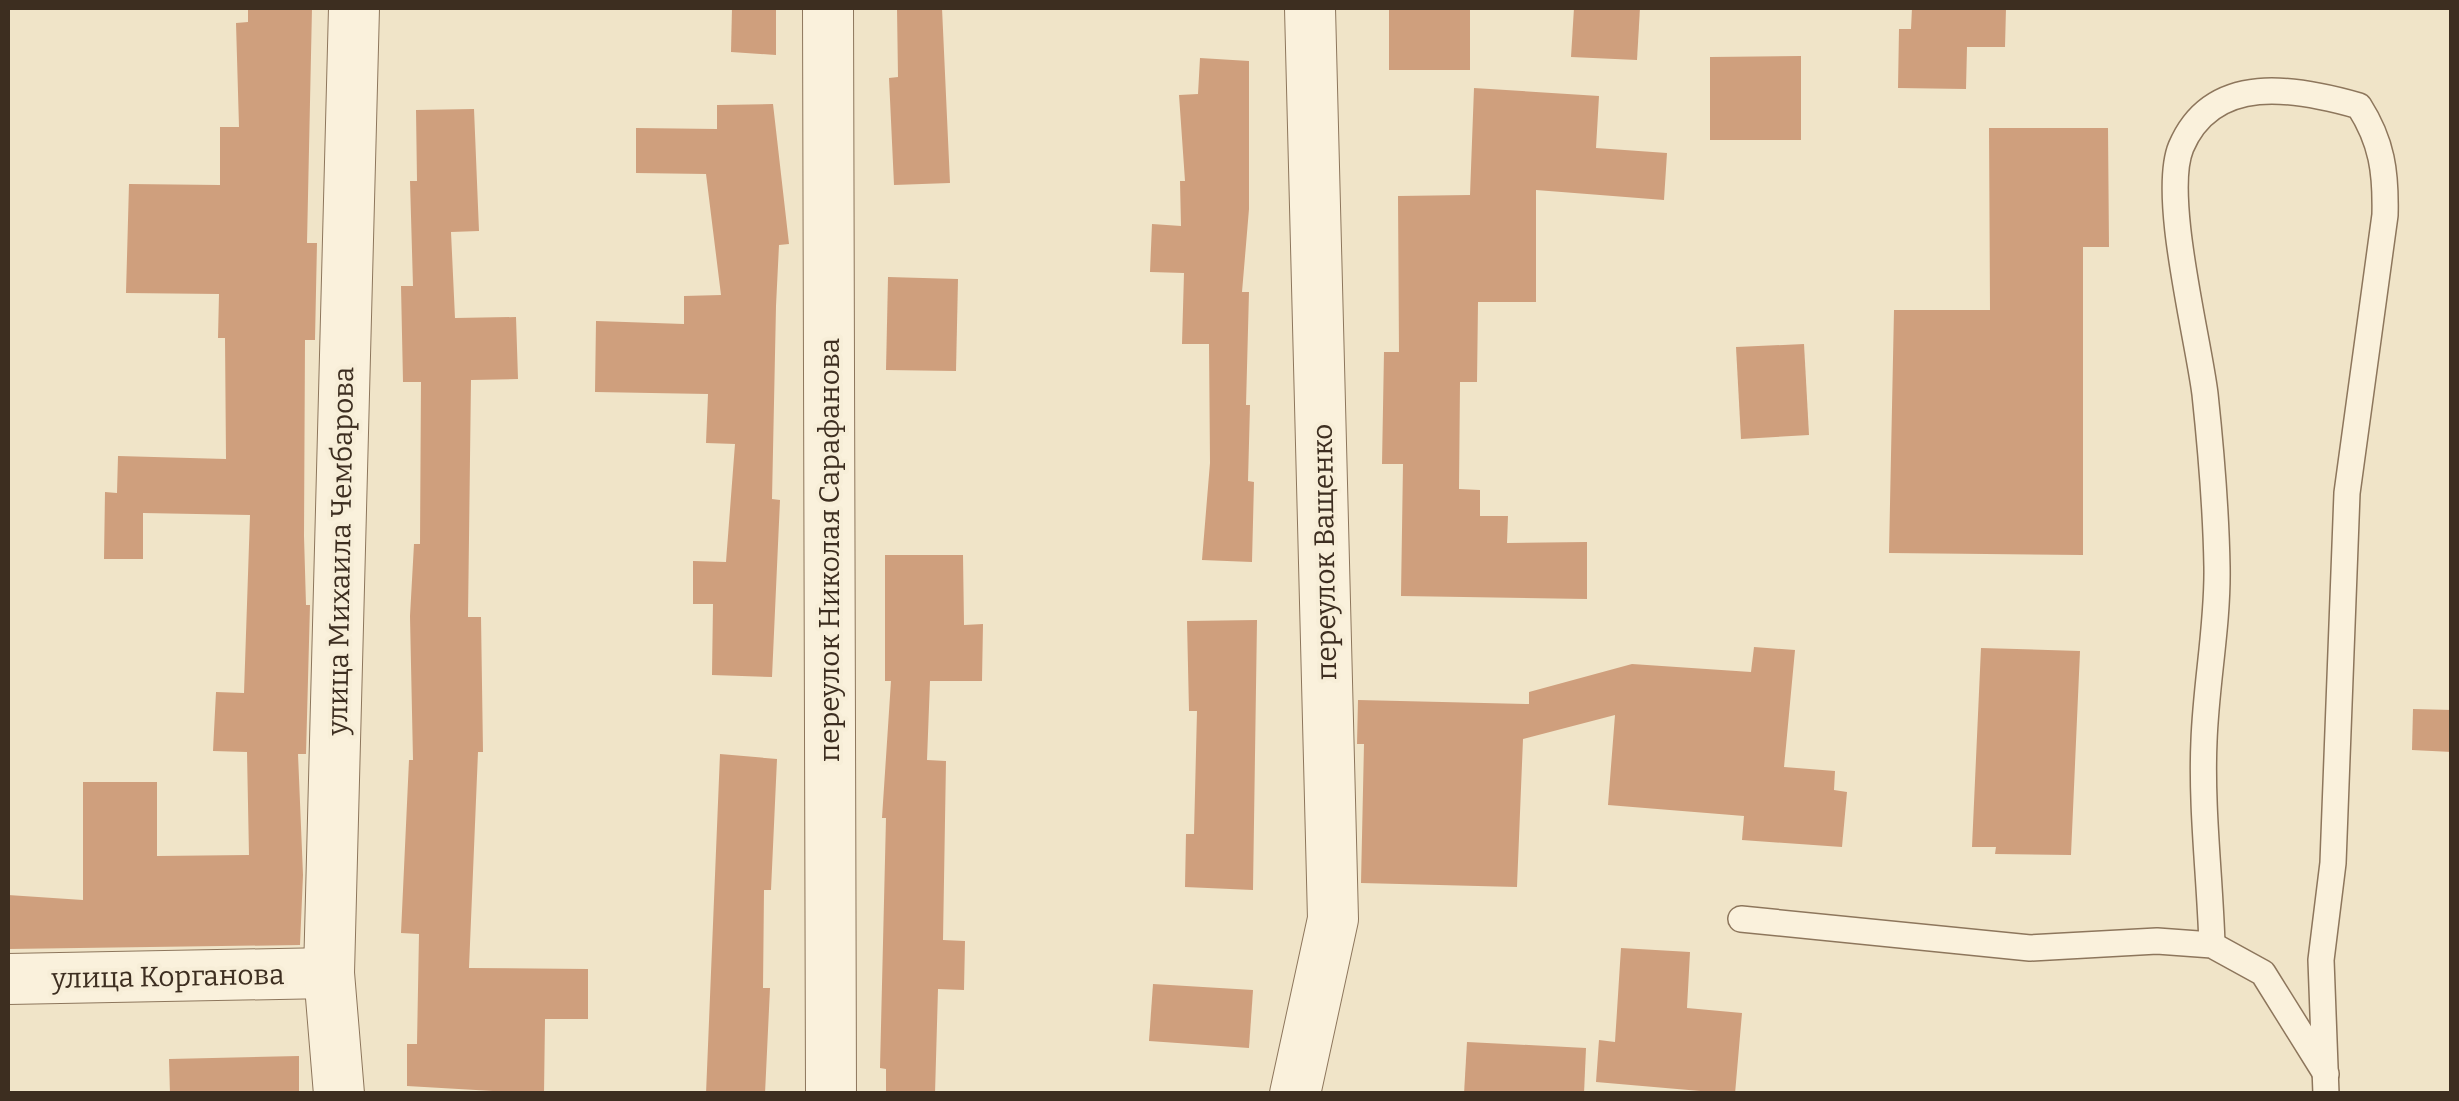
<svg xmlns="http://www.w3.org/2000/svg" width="2459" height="1101" font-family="Bitter,serif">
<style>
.building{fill:#cf9f7d}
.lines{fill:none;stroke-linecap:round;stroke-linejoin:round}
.lane-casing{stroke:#8d765c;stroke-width:28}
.street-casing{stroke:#8d765c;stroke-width:52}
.lane{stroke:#faf1dc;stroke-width:25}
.street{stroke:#faf1dc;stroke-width:50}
.labels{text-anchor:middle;stroke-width:8;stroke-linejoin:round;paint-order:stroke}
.street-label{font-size:28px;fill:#3d2e20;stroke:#f7eed8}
</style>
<rect width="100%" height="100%" fill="#f0e4c8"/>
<g class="building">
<polygon points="248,8 312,8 307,243 317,243 315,340 305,340 304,536 306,605 310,605 306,754 298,754 303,875 300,945 8,949 8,895 83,900 83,782 157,782 157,856 249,855 247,752 213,751 216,692 244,693 250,515 143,513 143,559 104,559 105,492 117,493 118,456 226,459 225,338 218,338 219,294 126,293 129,184 220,185 220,127 239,127 236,23 248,22"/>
<polygon points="732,8 776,8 776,55 731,52"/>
<polygon points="897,8 942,8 950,183 894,185 889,78 898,77"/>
<rect x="1389" y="8" width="81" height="62"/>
<polygon points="1574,8 1640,8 1637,60 1571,57"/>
<polygon points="1912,8 2006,8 2005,47 1967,47 1966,89 1898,88 1899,29 1911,29"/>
<polygon points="1801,56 1801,140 1710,140 1710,57"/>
<polygon points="1200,58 1249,61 1249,209 1242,292 1249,292 1246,405 1250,405 1248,481 1254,482 1252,562 1202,560 1210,463 1209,344 1182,344 1184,273 1150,272 1152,224 1181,226 1180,181 1185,181 1179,95 1198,94"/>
<polygon points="1474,88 1599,96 1596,148 1667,153 1664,200 1536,190 1536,302 1478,302 1477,382 1460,382 1459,489 1480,490 1480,516 1508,516 1507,543 1587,542 1587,599 1401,596 1403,464 1382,464 1384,352 1399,352 1398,196 1470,195"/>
<polygon points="773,104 789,244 779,245 776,306 772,499 780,500 772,677 712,675 713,604 693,604 693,561 726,562 735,444 706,443 708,394 595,392 596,321 684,324 684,296 721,295 706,174 636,173 636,128 717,129 717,105"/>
<polygon points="474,109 479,231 451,232 455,318 516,317 518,379 471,380 468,617 481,617 483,752 478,752 469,968 588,969 588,1019 545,1019 544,1094 407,1086 407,1044 417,1044 419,934 401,933 409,760 413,760 410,616 414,544 420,544 421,382 403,382 401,286 413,286 410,181 417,181 416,110"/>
<polygon points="1989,128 2108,128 2109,247 2083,247 2083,555 1889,553 1894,310 1990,310"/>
<polygon points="888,277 958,279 956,371 886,370"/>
<polygon points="1804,344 1809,435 1741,439 1736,347"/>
<polygon points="885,555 963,555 964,625 983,624 982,681 930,681 927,760 946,761 943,940 965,941 964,990 938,989 935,1094 886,1094 886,1069 880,1068 886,818 882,818 891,681 885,681"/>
<polygon points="1257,620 1253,890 1185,887 1186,834 1194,834 1197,711 1189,711 1187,621"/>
<polygon points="1754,647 1795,650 1784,767 1835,771 1834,790 1847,792 1842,847 1742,840 1744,816 1608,805 1615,715 1523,739 1517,887 1361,883 1364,744 1357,744 1358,700 1529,704 1529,692 1632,664 1751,672"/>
<polygon points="1981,648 2080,651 2071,855 1995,854 1996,847 1972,847"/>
<polygon points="2413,709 2452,710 2452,752 2412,750"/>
<polygon points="720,754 777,759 771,890 764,890 763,988 770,988 765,1094 706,1094"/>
<polygon points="1621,948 1690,952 1687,1008 1742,1013 1735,1094 1596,1082 1599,1040 1615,1042"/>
<polygon points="1153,984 1253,990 1249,1048 1149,1041"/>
<polygon points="1467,1042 1586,1048 1584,1094 1464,1094"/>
<polygon points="299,1056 299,1094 170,1094 169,1059"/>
</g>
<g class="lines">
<g class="lane-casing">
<g id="lane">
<polyline points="1741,919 2030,948 2157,941 2212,945 2263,973 2326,1074"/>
<path d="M2212 945C2210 878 2201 808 2204 741 2206 683 2218 625 2217 567 2216 510 2211 450 2205 394 2198 337 2161 195 2181 147 2213 72 2296 88 2359 106 2382 142 2386 172 2385 215L2347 493 2333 863 2321 960 2326 1094"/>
</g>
</g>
<g class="street-casing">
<g id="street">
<polyline points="828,8 831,1094"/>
<polyline points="8,979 329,973"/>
<polyline points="339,1094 329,973 354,8"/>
<polyline points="1295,1094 1333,919 1310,8"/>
</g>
</g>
<use href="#lane" class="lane"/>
<use href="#street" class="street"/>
</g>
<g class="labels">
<g class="street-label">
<text transform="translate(829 550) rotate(-90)" y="10">переулок Николая Сарафанова</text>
<text transform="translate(340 551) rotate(-89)" y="10">улица Михаила Чембарова</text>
<text transform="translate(1324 552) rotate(-91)" y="10">переулок Ващенко</text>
<text transform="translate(168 976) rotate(-1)" y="10">улица Корганова</text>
</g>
</g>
<rect width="2459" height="1101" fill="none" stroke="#3d2e20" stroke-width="20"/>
</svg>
